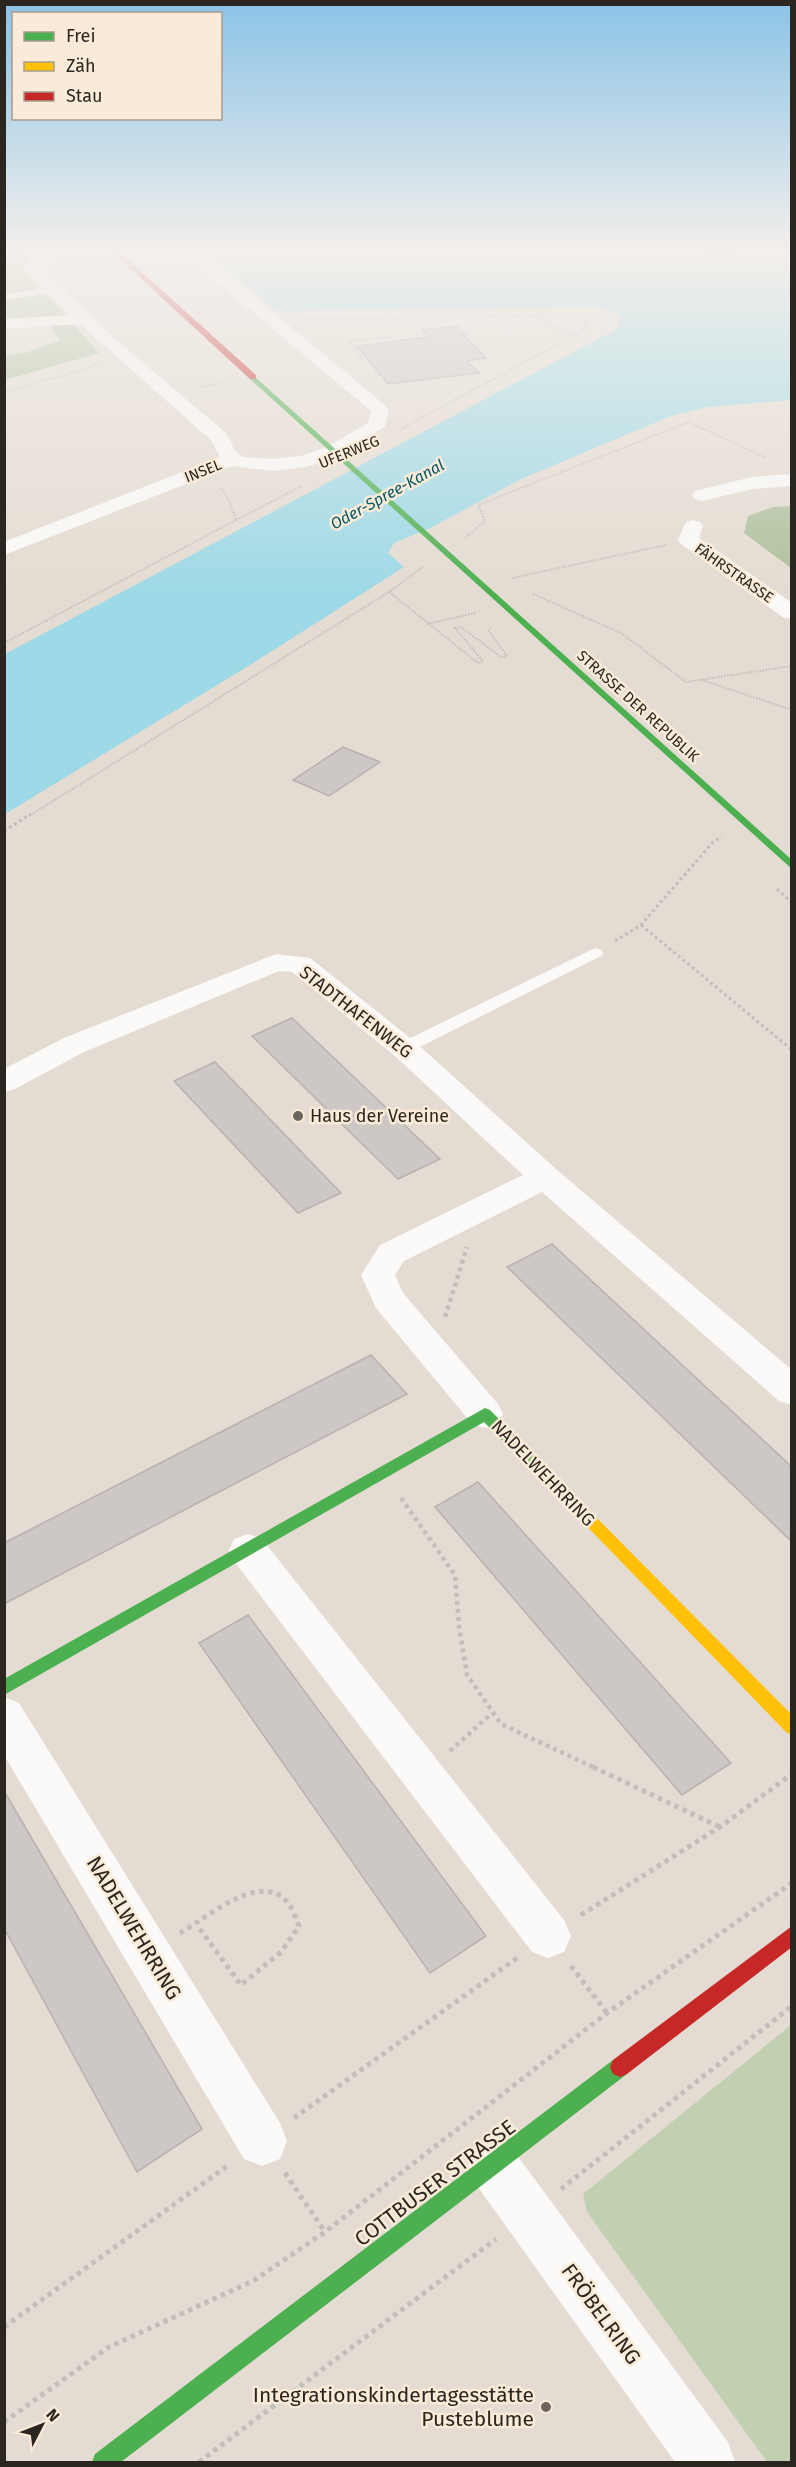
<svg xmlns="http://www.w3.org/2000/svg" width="796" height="2467" font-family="'Fira Sans',sans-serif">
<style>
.green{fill:#c2d0b2}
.forest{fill:#aec09c}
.sand{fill:#e2d9c0}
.water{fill:#9dd9e6}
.building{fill:#cdc7c5;stroke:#b8b1af;stroke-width:1.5}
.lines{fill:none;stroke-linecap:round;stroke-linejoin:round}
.path-far3{stroke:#c1bebb;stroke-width:2;stroke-dasharray:1.5 1.5;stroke-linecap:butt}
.path-far2{stroke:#c1bebb;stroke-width:3;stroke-dasharray:3 3;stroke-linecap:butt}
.path-far1{stroke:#c1bebb;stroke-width:4.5;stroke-dasharray:4 4;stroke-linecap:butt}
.path{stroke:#c1bebb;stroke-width:5;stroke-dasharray:4.5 4.5;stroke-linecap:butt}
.lane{fill:#fbfaf8;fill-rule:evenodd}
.street{fill:#fbfaf8;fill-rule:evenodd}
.fast{fill:#4caf50;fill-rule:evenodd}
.slow{fill:#ffc107;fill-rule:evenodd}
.jam{fill:#c62828;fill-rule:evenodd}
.poi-dot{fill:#6c665e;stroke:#f9ebd8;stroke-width:2}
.labels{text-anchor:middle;stroke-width:5;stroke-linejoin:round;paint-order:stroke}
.far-street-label{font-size:15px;fill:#2b261f;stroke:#f9ebd8}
.far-water-label{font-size:16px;font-style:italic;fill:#085968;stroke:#f9ebd8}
.street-label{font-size:18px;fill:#2b261f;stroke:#f9ebd8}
.poi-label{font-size:18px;fill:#2b261f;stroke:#f9ebd8;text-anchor:start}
.near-street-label{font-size:21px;fill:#2b261f;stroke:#f9ebd8}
.near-poi-label{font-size:21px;fill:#2b261f;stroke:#f9ebd8;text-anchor:end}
</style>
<rect width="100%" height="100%" fill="#e4dcd2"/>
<polygon class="green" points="791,2025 791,2462 767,2462 587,2212 583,2194"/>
<g class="forest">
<polygon points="45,249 30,256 21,266 99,353 5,380 5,355 25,353 60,340 45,320 5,322 5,253"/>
<polygon points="791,506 792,506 791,568 744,533 748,516 773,507"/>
</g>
<polygon class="sand" points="401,249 511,249 511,253 400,254"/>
<polygon class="water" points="700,249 734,249 739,256 791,254 791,400 707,407 671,416 521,479 430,528 394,543 388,553 404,567 250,665 5,814 5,654 617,329 621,317 613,311 596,307 277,311 219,263 702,258"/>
<g class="building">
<polygon points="456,326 486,358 467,361 479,373 388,384 357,346 430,337 422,330"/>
<polygon points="343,747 380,762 329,796 293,780"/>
<polygon points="292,1018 440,1159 398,1179 252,1036"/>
<polygon points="215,1062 341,1193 298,1213 174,1081"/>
<polygon points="552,1244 792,1467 792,1542 507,1267"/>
<polygon points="371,1355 407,1394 4,1604 4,1543"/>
<polygon points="478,1482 731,1763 682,1795 435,1507"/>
<polygon points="248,1615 486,1936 430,1973 199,1643"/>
<polygon points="4,1791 202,2129 137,2172 4,1928"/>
</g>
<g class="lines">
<g class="path-far3">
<polyline points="644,249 638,252 662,256 685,251"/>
<polyline points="296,254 641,249"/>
<polyline points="534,316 572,336"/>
<polyline points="308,319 570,315 586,319 584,330 401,429"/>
<polyline points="364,361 349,341 395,336"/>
<polyline points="197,387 225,383"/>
<polyline points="4,392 83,370 99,362"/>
<polyline points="236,520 302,486"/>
<polyline points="465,538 485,521 478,505 689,422 766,458"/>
<polyline points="512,578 666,545"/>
<polyline points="389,592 478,663 483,661 455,628 461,627 501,657 507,656 489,631 491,626"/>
<polyline points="533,594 621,633 686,682 792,666"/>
<polyline points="427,624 475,613"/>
<polyline points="4,643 236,520 229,500 220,487"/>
<polyline points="702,680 792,710"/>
<polyline points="29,816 389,592 424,566"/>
</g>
<g class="path-far2">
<polyline points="4,831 31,814"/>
<polyline points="777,889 792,903"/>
<polyline points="641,925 792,1050"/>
<polyline points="615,941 641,925 713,842 722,837"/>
</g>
<g class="path-far1">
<polyline points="445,1317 467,1247"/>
<polyline points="401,1498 455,1575 459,1626 467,1675 501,1724 597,1769"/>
<polyline points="450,1751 492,1713"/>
</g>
<g class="path">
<polyline points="593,1767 720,1827"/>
<polyline points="581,1915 720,1827 792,1774"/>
<path d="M180 1933C207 1918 262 1868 289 1904 293 1910 296 1919 299 1926L281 1952 241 1985 197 1925"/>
<polyline points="571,1966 607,2013"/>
<polyline points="294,2118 517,1958"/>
<polyline points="285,2173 325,2232"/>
<polyline points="561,2189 792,2006"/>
<polyline points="4,2327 230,2164"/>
<polyline points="4,2422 109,2347 253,2281 325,2232 607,2013 792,1883"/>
<polyline points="199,2462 496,2239"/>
</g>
<g class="lane">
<polygon points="54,287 59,290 57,292 4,300 4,294"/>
<polygon points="595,948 601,950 603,953 601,956 410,1052 398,1052 395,1048 398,1044"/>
</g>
<g class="street">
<polygon points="51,249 79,249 77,252 43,260 41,265 60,287 116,340 226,433 235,451 243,457 273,459 301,456 327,447 368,423 371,411 192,261 120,262 112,257 120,252 283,249 276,254 209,259 386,406 389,410 385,426 354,447 326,461 305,467 273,471 232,466 4,555 4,542 220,457 211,440 80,324 4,329 4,319 71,315 48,293 25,265 32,254"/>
<polygon points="792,474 792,486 752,489 702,501 695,499 692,495 695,491 752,477"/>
<polygon points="693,520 700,522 703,526 699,538 792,603 792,619 784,618 681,544 678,540 686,522"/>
<polygon points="276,954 310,958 414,1041 556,1169 792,1370 792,1405 779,1401 542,1192 404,1261 395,1275 403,1293 498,1404 503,1414 498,1424 485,1428 472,1424 376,1308 361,1275 380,1245 523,1175 394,1055 292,972 279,971 84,1052 15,1089 4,1092 4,1069 64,1038"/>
<polygon points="248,1534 262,1539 564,1920 571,1936 564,1952 548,1958 532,1952 234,1561 229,1550 234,1539"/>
<polygon points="4,1697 19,1703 280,2123 287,2141 280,2159 262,2166 244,2159 4,1755"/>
<polygon points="493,2140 511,2147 728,2442 735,2462 675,2462 475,2183 468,2165 475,2147"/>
</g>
<g class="fast">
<polygon points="253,375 792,860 792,869 250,379 249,377"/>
<polygon points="485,1408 490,1410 584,1505 587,1509 584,1513 579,1515 574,1513 484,1422 4,1695 4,1679"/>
<polygon points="620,2057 627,2060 630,2067 627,2074 121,2462 92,2462 95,2454 613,2060"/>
</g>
<polygon class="slow" points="579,1503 584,1505 792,1715 792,1735 786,1732 574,1513 571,1509 574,1505"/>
<g class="jam">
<polygon points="109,249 116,249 256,375 256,379 250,379"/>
<polygon points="792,1926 792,1947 627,2074 620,2077 613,2074 610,2067 613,2060"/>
</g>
</g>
<linearGradient id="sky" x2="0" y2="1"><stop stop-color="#8ac3e7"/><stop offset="0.42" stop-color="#f3efeb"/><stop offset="1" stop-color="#f3efeb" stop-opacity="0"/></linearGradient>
<rect width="796" height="595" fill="url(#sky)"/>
<g class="poi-dot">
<circle cx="298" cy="1116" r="6"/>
<circle cx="546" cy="2407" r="6"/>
</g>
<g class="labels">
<g class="far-street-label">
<text transform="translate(349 452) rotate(-22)" y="5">UFERWEG</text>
<text transform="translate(203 471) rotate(-22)" y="5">INSEL</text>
<text transform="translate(734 573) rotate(35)" y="5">FÄHRSTRASSE</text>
<text transform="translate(638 706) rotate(42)" y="5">STRASSE DER REPUBLIK</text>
</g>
<g class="far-water-label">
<text transform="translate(387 494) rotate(-29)" y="6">Oder-Spree-Kanal</text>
</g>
<g class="street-label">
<text transform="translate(356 1012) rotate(38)" y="6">STADTHAFENWEG</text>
<text transform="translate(543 1473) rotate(46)" y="6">NADELWEHRRING</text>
</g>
<g class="poi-label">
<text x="310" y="1122">Haus der Vereine</text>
</g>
<g class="near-street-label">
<text transform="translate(134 1928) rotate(59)" y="7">NADELWEHRRING</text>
<text transform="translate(435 2183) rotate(-37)" y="7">COTTBUSER STRASSE</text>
<text transform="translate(601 2314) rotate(54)" y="7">FRÖBELRING</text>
</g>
<g class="near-poi-label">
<text x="534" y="2402">Integrationskindertagesstätte<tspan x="534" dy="24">Pusteblume</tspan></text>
</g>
</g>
<rect width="796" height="2467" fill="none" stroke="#2b261f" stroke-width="12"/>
<rect x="12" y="12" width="210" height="108" fill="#f9ebd8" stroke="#a79c8e" stroke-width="1.5"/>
<rect x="24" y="32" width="30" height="9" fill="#4caf50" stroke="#a79c8e" stroke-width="1.5"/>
<text x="66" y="42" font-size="18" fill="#2b261f">Frei</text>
<rect x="24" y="62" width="30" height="9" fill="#ffc107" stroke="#a79c8e" stroke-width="1.5"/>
<text x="66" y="72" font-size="18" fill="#2b261f">Zäh</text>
<rect x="24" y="92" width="30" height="9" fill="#c62828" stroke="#a79c8e" stroke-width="1.5"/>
<text x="66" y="102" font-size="18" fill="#2b261f">Stau</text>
<g transform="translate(42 2425) rotate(48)" stroke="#f9ebd8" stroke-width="4.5" paint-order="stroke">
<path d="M0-4.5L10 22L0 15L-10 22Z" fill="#2b261f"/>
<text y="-9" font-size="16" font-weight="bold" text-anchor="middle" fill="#2b261f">N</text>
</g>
</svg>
